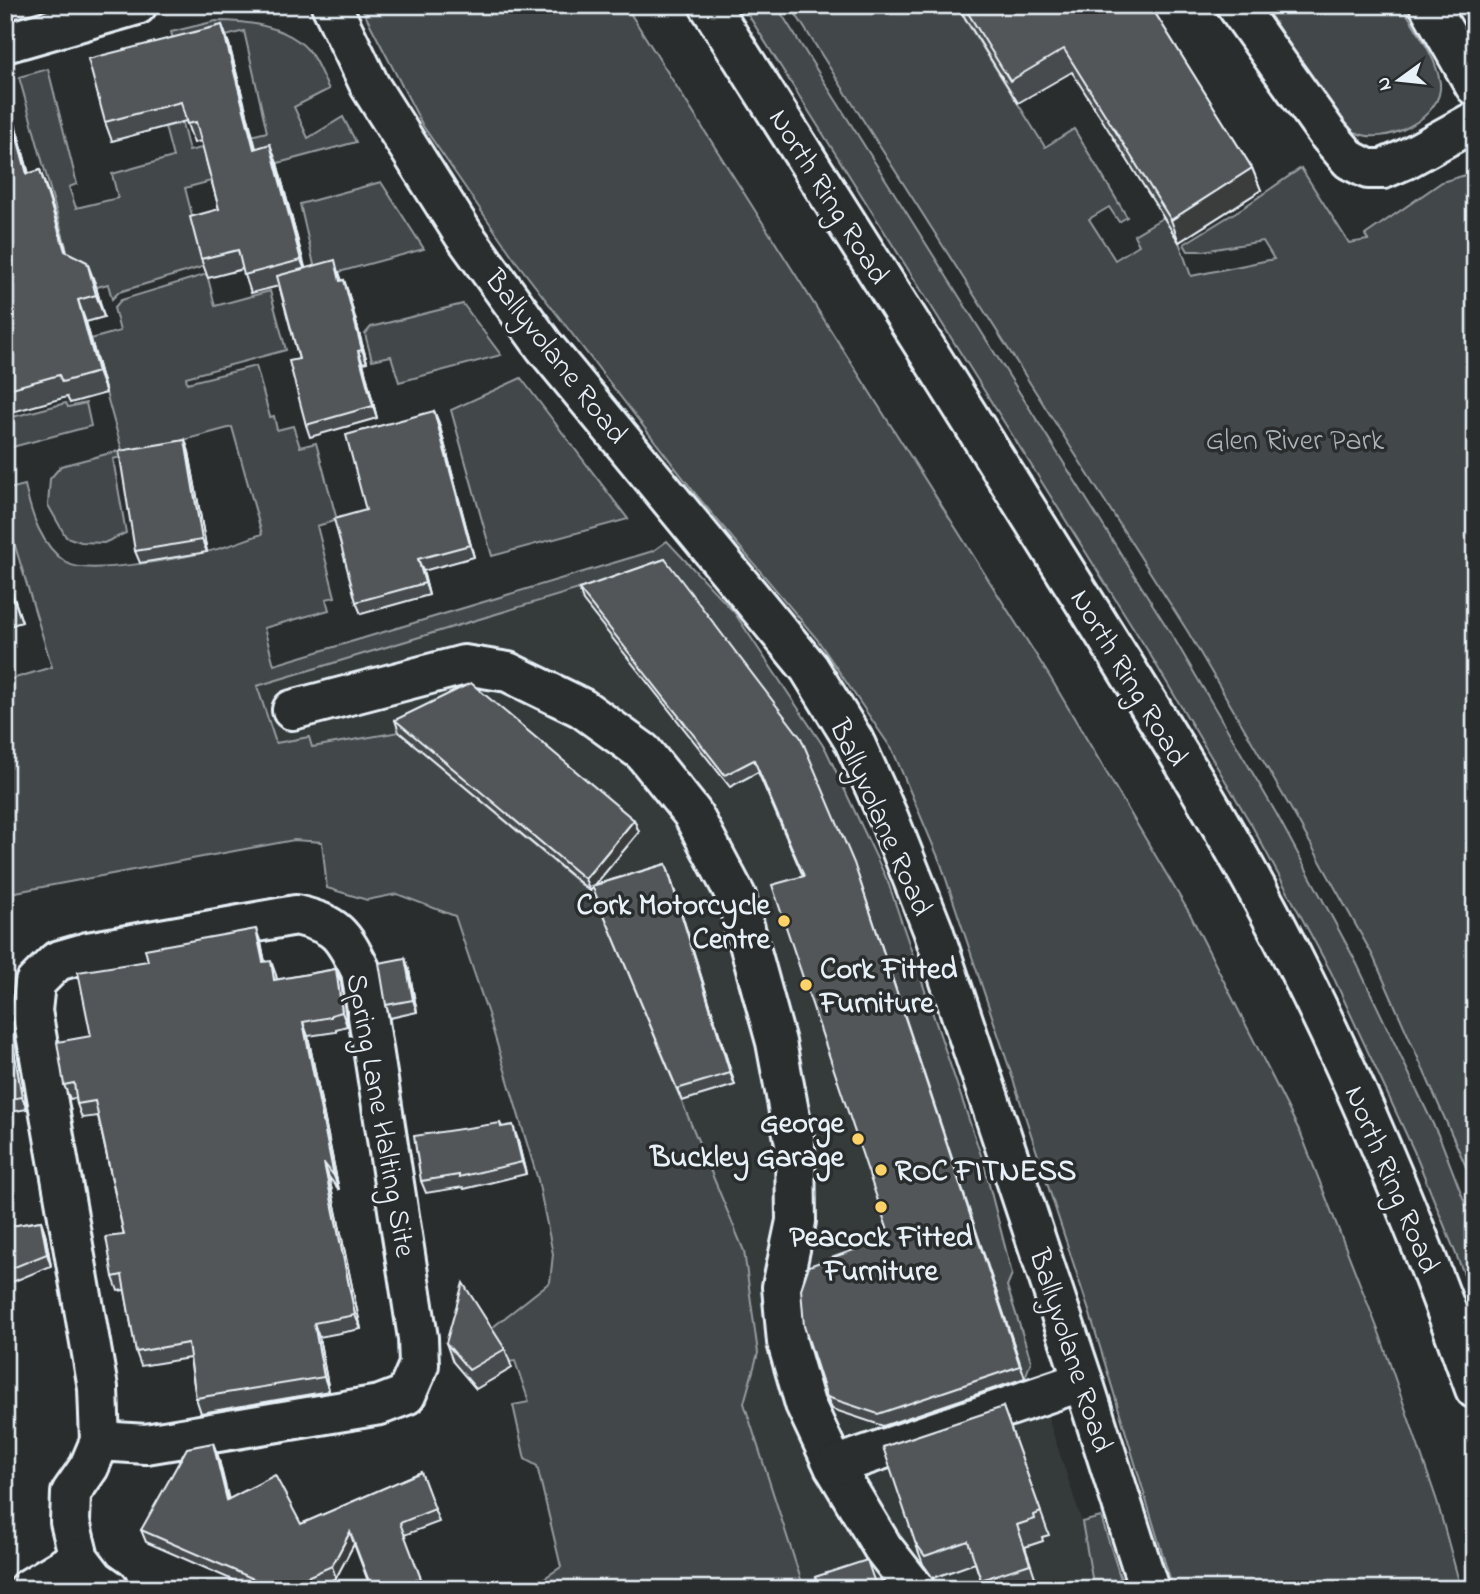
<svg xmlns="http://www.w3.org/2000/svg" width="1480" height="1594" font-family="'Indie Flower',sans-serif">
<style>
.built{fill:#363a3b}
.green{fill:#424648;stroke:#959ca0;stroke-width:2}
.lines{fill:none;stroke-linecap:round;stroke-linejoin:round}
.minor-casing{stroke:#e8f1f8;stroke-width:44}
.major-casing{stroke:#e8f1f8;stroke-width:44}
.minor{stroke:#2a2d2e;stroke-width:38}
.major{stroke:#2a2d2e;stroke-width:38}
.wall{fill:#474b4d;stroke:#e8f1f8;stroke-width:2}
.shaded-wall{fill:#3a3d3e;stroke:#e8f1f8;stroke-width:2}
.building{fill:#535759;stroke:#e8f1f8;stroke-width:2}
.poi-dot{fill:#ffd166;stroke:#2a2d2e;stroke-width:2.5}
.labels{text-anchor:middle;stroke-width:7;stroke-linejoin:round;paint-order:stroke}
.street-label{font-size:30px;fill:#e8f1f8;stroke:#2a2d2e}
.park-label{font-size:30px;fill:#aeb5ba;stroke:#2a2d2e}
.poi-label{font-size:30px;font-weight:bold;fill:#e8f1f8;stroke:#2a2d2e;text-anchor:end}
</style>
<rect width="100%" height="100%" fill="#2a2d2e"/>
<filter id="ink" filterUnits="userSpaceOnUse"><feTurbulence type="fractalNoise" baseFrequency=".0143" numOctaves="2"/><feDisplacementMap in="SourceGraphic" scale="14" xChannelSelector="R" yChannelSelector="G"/><feConvolveMatrix kernelMatrix="1 2 1 2 8 2 1 2 1" color-interpolation-filters="sRGB"/></filter>
<g filter="url(#ink)">
<polygon class="built" points="661,564 857,872 1032,1398 1041,1396 1052,1430 1082,1522 1094,1589 804,1589 744,1403 758,1353 744,1251 623,963 590,891 399,732 312,747 308,737 276,743 257,686"/>
<g class="green">
<polygon points="360,5 625,5 1050,677 1190,914 1301,1134 1380,1335 1437,1501 1461,1589 1173,1589 1090,1314 1006,1058 941,864 893,751 817,639 698,497 515,260 423,126"/>
<polygon points="742,5 776,5 1175,640 1276,813 1356,962 1441,1141 1475,1229 1475,1301 1414,1151 1331,972 1251,824 1151,656"/>
<polygon points="790,5 956,5 1045,147 1074,129 1127,217 1119,222 1109,207 1089,219 1115,260 1139,245 1134,235 1164,217 1179,242 1191,276 1274,259 1263,241 1203,251 1188,251 1184,244 1244,207 1301,168 1349,243 1368,240 1365,235 1442,182 1475,172 1475,1187 1373,956 1294,814 1188,632"/>
<path d="M1264 5H1402C1415 29 1436 55 1440 83 1444 117 1384 148 1355 132 1331 118 1282 32 1264 5Z"/>
<path d="M216 21C246 21 286 25 308 50 317 60 322 77 329 89L294 107 308 138 343 117 356 142 185 188 205 266 119 292 112 299 108 284 43 302 73 272 19 77 48 69 77 184 69 187 76 208 118 198 112 174 173 157 165 127 182 123 189 151 267 132 244 31 176 50 171 32Z"/>
<polygon points="381,182 424,249 317,278 300,204"/>
<path d="M207 274 215 306 270 291 286 350 186 377 187 383 256 366 270 417 274 416 277 430 293 426 300 447 316 443 337 520 317 526 335 597 326 599 329 610 264 628 274 665 653 551 667 541 734 612 826 750 888 882 983 1161 1012 1274 1007 1286 1031 1361 1025 1378 857 873 662 564 257 686 276 743 309 737 312 747 399 732 597 898 744 1251 758 1353 744 1403 804 1589H528L561 1567 537 1466 525 1459 513 1405 529 1402 515 1361 508 1362 488 1331 550 1282 553 1254 538 1180 488 1014 455 916 397 894 367 900 327 888 322 842 294 840 5 894V681L52 667 5 513V490L25 485C31 514 41 546 67 563 87 576 180 558 206 552 225 548 244 540 262 534L232 427 113 459 126 533 104 543 81 542 66 537 48 505 50 479 61 466 122 450 91 339 120 331 114 308 121 300Z"/>
<polygon points="463,304 501,355 399,382 391,356 372,360 365,334 371,327"/>
<polygon points="521,378 628,519 492,556 451,410"/>
<polygon points="66,403 68,407 86,403 91,426 5,449 5,419"/>
<polygon points="1101,1517 1124,1589 1094,1589 1082,1522"/>
</g>
<g class="lines">
<g class="minor-casing">
<g id="minor">
<polyline points="331,5 370,86 464,235 544,346 809,668 854,741 889,819 933,930 1083,1381 1149,1589"/>
<polyline points="1236,5 1327,133 1350,160 1368,169 1383,169 1406,159 1475,121"/>
<polyline points="1429,5 1475,86"/>
<polyline points="5,43 137,5"/>
<polyline points="292,710 464,665 508,672 582,708 643,752 692,813 736,896 776,1042 795,1144 796,1221 782,1287 787,1342 805,1404 834,1466 883,1548 915,1589"/>
<path d="M100 1441 146 1444 380 1405 406 1395 419 1365 418 1338 361 971C342 933 337 925 296 915L88 952 57 961 35 983 32 1011 98 1388 100 1441 89 1467 71 1493 70 1522 79 1558 95 1579 109 1589"/>
<polyline points="834,1466 1083,1381"/>
<polyline points="28,1589 79,1558"/>
</g>
</g>
<g class="major-casing">
<path id="major" d="M709 5C826 189 942 373 1057 558 1143 695 1231 832 1303 978 1369 1111 1425 1248 1475 1389"/>
</g>
<use href="#minor" class="minor"/>
<use href="#major" class="major"/>
</g>
<g class="wall">
<polygon points="957,5 1150,5 1252,168 1261,190 1179,242 1072,72 1018,103"/>
<polygon points="222,25 229,44 256,148 277,163 305,268 339,272 342,281 344,280 348,292 367,362 363,363 377,418 310,437 306,425 299,359 279,286 251,293 243,269 208,278 201,259 219,209 201,141 194,143 186,121 112,141 105,122"/>
<polygon points="5,92 11,109 29,174 40,170 67,252 95,283 104,317 86,322 106,393 70,403 67,397 5,414"/>
<polygon points="434,411 439,423 474,557 423,571 429,595 361,614 356,602 366,510"/>
<polygon points="185,440 189,452 207,552 140,563 135,551"/>
<polygon points="665,559 858,875 1025,1378 883,1426 832,1409 827,1397 890,1237 803,876 758,772 730,787 583,601 579,589"/>
<polygon points="5,571 22,622 5,627"/>
<polygon points="395,720 634,820 639,832 594,885 666,864 735,1085 682,1101 593,887 590,891 399,732"/>
<polygon points="261,943 265,962 276,975 277,980 336,969 341,983 347,1026 336,1029 336,1032 308,1036 339,1190 329,1177 361,1329 319,1337 329,1391 201,1413 196,1398 190,1358 141,1366 136,1352 125,1290 118,1291 113,1277 124,1235 98,1116 82,1118 77,1104 76,1098 70,1099 64,1085 91,1036"/>
<polygon points="405,958 409,970 417,1012 390,1018 386,1005"/>
<polygon points="5,1029 15,1040 27,1109 5,1113"/>
<polygon points="500,1123 502,1127 517,1137 526,1174 464,1189 463,1187 426,1193 421,1181"/>
<polygon points="41,1221 45,1233 51,1266 5,1285 5,1227"/>
<polygon points="446,1343 505,1349 512,1368 476,1389 453,1362"/>
<polygon points="1003,1407 1049,1535 1042,1537 1043,1541 1025,1547 1038,1586 1030,1589 984,1589 975,1563 933,1578 923,1564 915,1542"/>
<polygon points="213,1443 218,1456 228,1499 301,1524 421,1472 439,1522 404,1535 425,1589 371,1589 354,1544 336,1578 312,1589 253,1589 146,1542 141,1530"/>
<polygon points="5,1463 14,1485 5,1490"/>
</g>
<g class="shaded-wall">
<polygon points="222,25 229,44 260,167 254,149"/>
<polygon points="5,92 11,109 35,196 27,174"/>
<polygon points="270,144 277,163 308,278 301,260"/>
<polygon points="1252,168 1261,190 1179,242 1171,220"/>
<polygon points="40,170 48,192 73,273 65,251"/>
<polygon points="87,262 95,283 104,317 96,295"/>
<polygon points="344,280 348,292 367,362 362,350"/>
<polygon points="78,300 86,322 106,393 98,372"/>
<polygon points="358,351 363,363 377,418 373,406"/>
<polygon points="434,411 439,423 474,557 470,545"/>
<polygon points="185,440 189,452 207,552 202,540"/>
<polygon points="418,559 423,571 429,595 425,583"/>
<polygon points="5,571 22,622 5,574"/>
<polygon points="634,820 639,832 590,891 585,879"/>
<polygon points="666,864 670,876 735,1085 730,1073"/>
<polygon points="256,929 261,943 268,976 263,962"/>
<polygon points="405,958 409,970 417,1012 413,1000"/>
<polygon points="271,961 276,975 279,994 274,980"/>
<polygon points="336,969 341,983 347,1026 342,1012"/>
<polygon points="303,1022 308,1036 339,1190 334,1176"/>
<polygon points="10,1028 15,1040 27,1109 22,1097"/>
<polygon points="513,1125 517,1137 526,1174 522,1162"/>
<polygon points="324,1163 329,1177 361,1329 355,1315"/>
<polygon points="41,1221 45,1233 51,1266 47,1254"/>
<polygon points="314,1323 319,1337 329,1391 324,1377"/>
<polygon points="213,1443 218,1456 232,1512 227,1500"/>
<polygon points="350,1532 354,1544 336,1578 332,1566"/>
</g>
<g class="building">
<polygon points="963,5 1150,5 1252,168 1171,220 1064,49 1010,81"/>
<polygon points="222,25 254,149 270,144 301,260 244,275 238,250 201,259 190,217 219,209 196,122 187,124 181,102 105,122 88,59"/>
<polygon points="5,94 27,174 40,170 65,251 87,262 96,295 78,300 98,372 62,382 59,375 5,390"/>
<polygon points="335,260 340,281 344,280 362,350 358,351 373,406 306,425 289,361 299,359 277,276"/>
<polygon points="434,411 470,545 418,559 425,583 356,602 334,519 366,510 346,435"/>
<polygon points="185,440 202,540 135,551 119,451"/>
<polygon points="665,559 801,738 854,863 1020,1366 878,1414 827,1397 804,1326 801,1289 809,1266 890,1237 772,885 804,876 754,760 725,775 579,589"/>
<polygon points="5,574 14,600 5,603"/>
<polygon points="471,683 634,820 585,879 395,720"/>
<polygon points="666,864 730,1073 677,1089 592,886"/>
<polygon points="256,929 263,962 271,961 274,980 336,969 342,1012 331,1015 331,1017 303,1022 334,1176 324,1163 355,1315 314,1323 324,1377 196,1398 188,1343 136,1352 122,1275 113,1277 106,1237 124,1235 95,1101 77,1104 74,1083 64,1085 57,1042 91,1036 78,972 148,961 145,949"/>
<polygon points="405,958 413,1000 386,1005 379,963"/>
<polygon points="10,1028 22,1097 5,1100 5,1029"/>
<polygon points="500,1123 501,1127 513,1125 522,1162 459,1177 459,1175 421,1181 414,1136"/>
<polygon points="41,1221 47,1254 5,1271 5,1227"/>
<polygon points="463,1283 505,1349 469,1370 446,1343"/>
<polygon points="1003,1407 1041,1512 1034,1515 1035,1519 1017,1525 1030,1564 981,1580 968,1541 925,1556 915,1542 883,1447"/>
<polygon points="213,1443 227,1500 275,1475 301,1524 421,1472 435,1509 400,1523 421,1579 397,1589 372,1589 350,1532 332,1566 280,1589 277,1589 141,1530 187,1448"/>
<polygon points="867,1560 877,1589 819,1589 815,1577"/>
</g>
</g>
<g class="poi-dot">
<circle cx="784" cy="921" r="7"/>
<circle cx="806" cy="985" r="7"/>
<circle cx="858" cy="1139" r="7"/>
<circle cx="881" cy="1170" r="7"/>
<circle cx="881" cy="1207" r="7"/>
</g>
<g class="labels">
<g class="street-label">
<text transform="translate(830 196) rotate(58)" y="10">North Ring Road</text>
<text transform="translate(557 356) rotate(52)" y="10">Ballyvolane Road</text>
<text transform="translate(1130 677) rotate(59)" y="10">North Ring Road</text>
<text transform="translate(882 817) rotate(66)" y="10">Ballyvolane Road</text>
<text transform="translate(382 1115) rotate(80)" y="10">Spring Lane Halting Site</text>
<text transform="translate(1393 1179) rotate(67)" y="10">North Ring Road</text>
<text transform="translate(1072 1350) rotate(72)" y="10">Ballyvolane Road</text>
</g>
<g class="park-label">
<text x="1295" y="449">Glen River Park</text>
</g>
<g class="poi-label">
<text x="770" y="914">Cork Motorcycle<tspan x="770" dy="34">Centre</tspan></text>
<text x="820" y="978" text-anchor="start">Cork Fitted<tspan x="820" dy="34">Furniture</tspan></text>
<text x="844" y="1132">George<tspan x="844" dy="34">Buckley Garage</tspan></text>
<text x="895" y="1180" text-anchor="start">ROC FITNESS</text>
<text x="881" y="1246" text-anchor="middle">Peacock Fitted<tspan x="881" dy="34">Furniture</tspan></text>
</g>
</g>
<rect width="1480" height="1594" fill="none" stroke="#2a2d2e" stroke-width="28"/>
<rect x="14" y="14" width="1452" height="1566" fill="none" stroke="#e8f1f8" stroke-width="2.5" filter="url(#ink)"/>
<g transform="translate(1399 80) rotate(255)" stroke="#2a2d2e" stroke-width="5" paint-order="stroke">
<path d="M0-5L12 26L0 18L-12 26Z" fill="#e8f1f8"/>
<text y="-10" font-size="19" font-weight="bold" text-anchor="middle" fill="#e8f1f8">N</text>
</g>
</svg>
